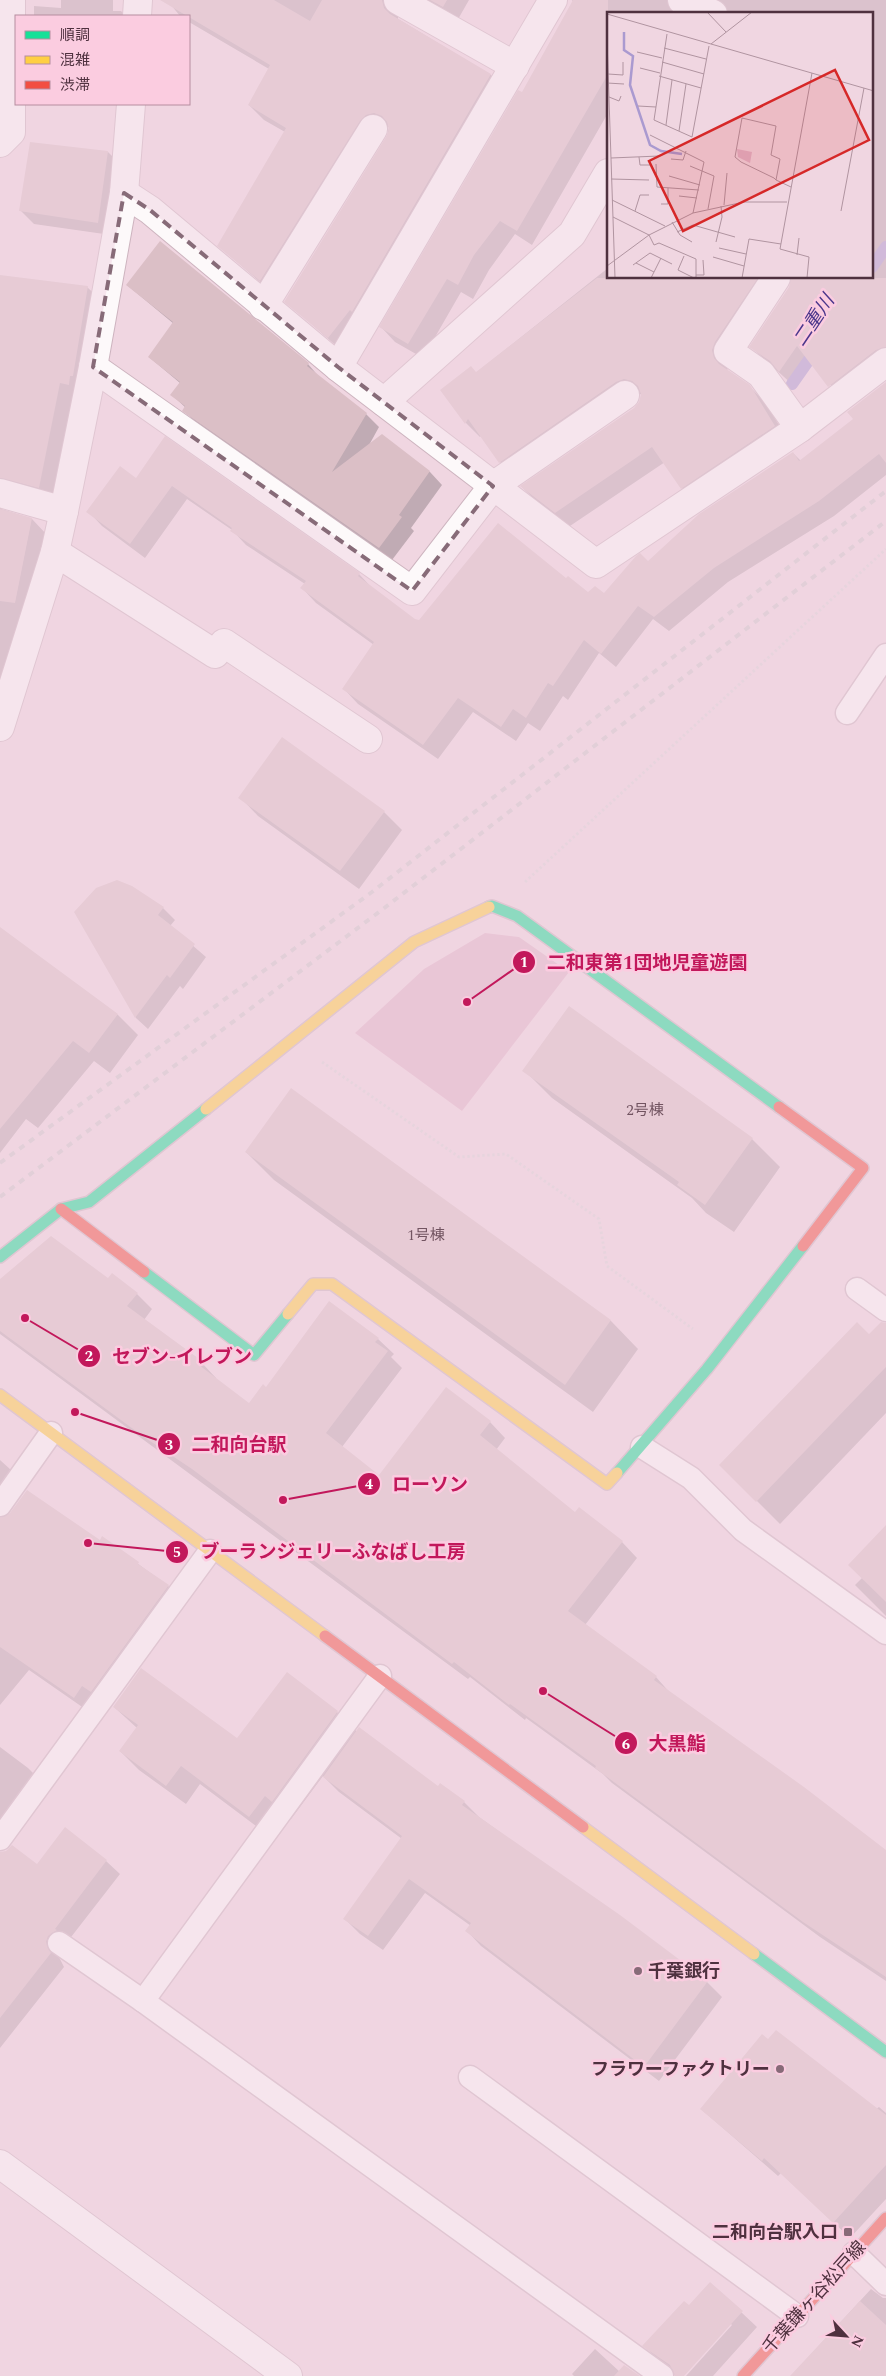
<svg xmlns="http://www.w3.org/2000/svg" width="886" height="2376" font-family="Spectral,'Noto Sans JP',serif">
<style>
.green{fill:#e1b4c8}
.shadow{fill:#0003}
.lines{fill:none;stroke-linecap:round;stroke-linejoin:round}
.stream{stroke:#aa9ad0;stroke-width:12}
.building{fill:#dbbfc6}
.lane-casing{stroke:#cdb4bf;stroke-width:25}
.street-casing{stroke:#cdb4bf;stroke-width:30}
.fast-casing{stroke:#cdb4bf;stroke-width:14}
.slow-casing{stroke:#cdb4bf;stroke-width:14}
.jam-casing{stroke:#cdb4bf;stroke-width:14}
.path{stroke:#dcd3d8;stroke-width:3;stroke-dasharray:2.5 2.5;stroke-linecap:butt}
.lane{stroke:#fdf9fa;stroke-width:22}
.street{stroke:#fdf9fa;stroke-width:28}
.fast{stroke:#16e098;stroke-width:11}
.slow{stroke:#ffcf43;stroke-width:11}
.jam{stroke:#f24e42;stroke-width:11}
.rail{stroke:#d0c8cc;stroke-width:4;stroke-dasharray:6 6;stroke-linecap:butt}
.marked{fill:none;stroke:#876b78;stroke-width:4;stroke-dasharray:10 6;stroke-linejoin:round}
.poi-dot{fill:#876b78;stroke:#fbcce0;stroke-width:2}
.labels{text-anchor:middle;stroke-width:5;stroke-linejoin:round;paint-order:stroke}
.number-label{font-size:15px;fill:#725461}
.poi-label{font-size:18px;font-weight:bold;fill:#4f313f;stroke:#fbcce0;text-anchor:end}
.street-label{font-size:18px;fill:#4f313f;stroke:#fbcce0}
.water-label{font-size:19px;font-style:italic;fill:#4b368b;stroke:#fbcce0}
.inset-river{fill:none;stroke:#aa9ad0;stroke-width:2.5}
.inset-road{fill:none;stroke:#b094a0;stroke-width:1}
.view{fill:#d62828;fill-opacity:0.15;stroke:#d62828;stroke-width:2.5}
.inset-edge{fill:none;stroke:#4f313f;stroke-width:2.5}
.leader{fill:none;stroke:#c2185b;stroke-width:2}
.callout-dot{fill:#c2185b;stroke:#fbcce0;stroke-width:2}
.mark-label{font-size:15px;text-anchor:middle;font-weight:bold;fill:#fff}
.callout-label{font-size:19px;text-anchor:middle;font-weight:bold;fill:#c2185b;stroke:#fbcce0;stroke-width:5;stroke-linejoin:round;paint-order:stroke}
</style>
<rect width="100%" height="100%" fill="#f0d6e1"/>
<polygon class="green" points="485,933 519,937 569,972 462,1111 355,1033 424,969"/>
<g class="shadow">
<polygon points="61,0 113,0 113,11 121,11 126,16 34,16 34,6 61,8"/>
<polygon points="167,0 407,0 398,7 398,19 491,75 505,90 343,352 286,301 387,138 389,127 381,129 275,295 219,246 285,132 264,120 249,105 269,69 189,22 189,16 180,16"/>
<polygon points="417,0 469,0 457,21"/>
<polygon points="572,0 692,0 681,14 608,14 608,113 532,245 515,234 489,270 473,299 461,292 423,358 395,342 381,327 522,94 573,2"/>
<polygon points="704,0 886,0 886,368 844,400 811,362 794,386 751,347 790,287 792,278 872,278 872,14 733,14"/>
<polygon points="108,152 121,165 111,235 34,224 21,211"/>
<polygon points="608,268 608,278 787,278 726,366 728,371 749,386 764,401 789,441 696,502 682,488 665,462 570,526 536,501 522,487 635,409 640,403 642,394 631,396 514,477 500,462 481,436 480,437 466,423 442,390 476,373"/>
<polygon points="0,276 87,287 104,303 55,503 1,506 1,509 32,519 48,536 0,704"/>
<polygon points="127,285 308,364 320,378 366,414 379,427 368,447 382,436 430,472 442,485 411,528 414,531 392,560 197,423 184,411 186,408 172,395 180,383 149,357 174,324"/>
<polygon points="886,383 886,475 834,516 728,582 669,631 653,619 616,667 599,653 568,700 563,696 540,731 528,723 516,741 473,712 438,759 358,704 344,689 374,645 316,603 302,588 305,584 246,545 232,530 187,499 145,558 102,526 88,511 137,480 165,438 359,574 373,589 414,620 419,622 566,580 589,594 604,595 793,453 801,461 852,421"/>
<polygon points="240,797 384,812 402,830 359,889 258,816"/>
<polygon points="132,887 163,908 175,920 170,926 206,957 183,989 180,986 148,1029 136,1018 76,913"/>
<polygon points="0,928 118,1015 138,1035 110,1073 94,1061 38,1128 26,1119 0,1153"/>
<polygon points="524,1070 752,1139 780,1167 734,1232 706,1213 692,1198 552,1098"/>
<polygon points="291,1090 611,1321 638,1349 593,1412 274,1180 246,1152"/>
<polygon points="108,1280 137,1294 152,1309 144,1320 201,1362 216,1378 215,1379 249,1404 266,1389 378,1339 394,1354 391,1357 402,1368 342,1447 379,1476 490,1422 505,1438 496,1450 576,1514 622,1542 637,1558 585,1625 656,1677 671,1694 886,1852 886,1981 820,1937 612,1783 603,1774 526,1718 525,1720 470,1677 468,1679 0,1334 0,1281"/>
<polygon points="886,1333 886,1413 780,1524 721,1465 869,1336"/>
<polygon points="0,1460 22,1480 0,1518"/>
<polygon points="0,1519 100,1541 103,1538 168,1586 182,1599 88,1711 29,1670 0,1705"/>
<polygon points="886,1526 886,1616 855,1585 862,1578"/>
<polygon points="287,1673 337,1712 357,1732 438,1788 440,1785 464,1802 479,1817 707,1982 722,1997 659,2081 481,1946 467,1931 471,1926 425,1893 383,1950 360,1934 345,1919 402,1839 339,1792 323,1776 291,1819 284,1814 268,1835 200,1784 186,1804 139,1770 120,1751 137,1728 114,1707 238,1740"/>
<polygon points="0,1747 28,1768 42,1782 0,1839"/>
<polygon points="0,1853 37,1866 106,1861 120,1874 61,1950 59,1957 64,1967 0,2048"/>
<polygon points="879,2107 886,2113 886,2199 850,2238 781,2173 778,2176 701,2109 876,2109"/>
<polygon points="710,2283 757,2327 713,2376 686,2376 732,2325 730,2323 683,2376 676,2376 644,2346 689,2307"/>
<polygon points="871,2289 883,2298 886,2298 886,2376 791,2376"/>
<polygon points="595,2349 620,2372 638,2376 574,2376 572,2374"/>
</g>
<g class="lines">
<g class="stream">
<polyline points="872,267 886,247"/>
<polyline points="792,384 818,347"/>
</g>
</g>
<g class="building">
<polygon points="160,0 274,0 310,21 322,0 382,0 384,8 390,14 491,74 352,312 350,310 328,338 284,302 386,137 389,130 387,122 382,116 374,113 366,115 360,121 260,281 217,246 286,128 248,105 270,65"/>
<polygon points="430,0 447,0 443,7"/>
<polygon points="573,0 608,0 608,74 517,231 500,221 474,255 458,285 447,279 408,344 379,327 518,90 522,92"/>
<polygon points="30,142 108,151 98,223 19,211"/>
<polygon points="160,241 309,363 307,366 367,413 332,472 382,434 430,471 399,515 402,517 379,548 182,411 185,406 170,395 180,382 148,357 173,322 126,285"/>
<polygon points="0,275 88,286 73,376 70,376 69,385 60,383 39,488 0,478"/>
<polygon points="597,278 758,278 715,342 712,350 714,358 719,364 750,385 775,426 681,489 652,447 555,513 520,486 634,408 639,402 641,394 638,386 632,381 624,379 616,382 499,463 468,419 465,424 440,390 471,366 476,372"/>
<polygon points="791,278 886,278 886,347 876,350 828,387 797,346 779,372 770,361 749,347 789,287"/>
<polygon points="886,382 886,463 879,454 819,501 714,568 654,617 638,606 601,654 584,640 553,686 548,683 526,718 513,709 501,727 458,698 423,745 342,689 374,642 300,588 306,581 230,531 232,528 172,486 130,544 86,512 120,466 136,478 165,436 360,573 358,576 415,619 419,620 498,523 566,578 568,576 588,592 595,586 604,593 636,556 640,553 648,561 699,514 793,452 799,461 853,419 847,412"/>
<polygon points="0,509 32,518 15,603 0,601"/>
<polygon points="282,737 385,811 340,871 238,798"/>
<polygon points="117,880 132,886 164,907 158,915 195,944 170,978 167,975 135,1018 74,912 96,888"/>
<polygon points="0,927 118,1014 89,1053 73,1041 0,1129"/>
<polygon points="569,1006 753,1138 705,1205 677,1185 679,1182 522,1071"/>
<polygon points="291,1088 611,1320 565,1385 245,1152"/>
<polygon points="51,1236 108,1278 112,1273 138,1293 127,1306 202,1361 199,1365 249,1403 263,1384 266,1387 329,1301 379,1338 375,1342 388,1351 326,1433 379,1475 446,1387 491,1421 480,1435 575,1512 579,1507 623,1541 568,1611 657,1676 654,1680 804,1787 886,1850 886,1977 803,1922 595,1768 596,1766 510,1704 509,1705 454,1662 452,1664 192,1469 144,1437 0,1331 0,1279"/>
<polygon points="857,1322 869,1334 881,1322 886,1323 886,1367 756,1502 719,1465"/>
<polygon points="27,1490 100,1540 102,1536 139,1562 138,1564 169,1585 91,1692 82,1686 74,1698 0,1647 0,1518 10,1513"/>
<polygon points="886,1525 886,1602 848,1565"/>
<polygon points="141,1668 237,1738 287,1672 338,1711 272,1802 265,1796 249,1817 181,1766 166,1786 119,1751 138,1725 113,1707"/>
<polygon points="359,1727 438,1786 440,1783 465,1801 462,1805 620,1915 708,1981 644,2067 465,1931 471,1923 409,1879 368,1936 343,1919 402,1836 323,1777"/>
<polygon points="65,1827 107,1860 55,1929 57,1930 48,1936 46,1942 51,1953 0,2018 0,1852 6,1851 12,1845 37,1864"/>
<polygon points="776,2030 886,2115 886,2165 833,2223 764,2158 762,2161 700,2109 762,2034 768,2039"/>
<polygon points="710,2282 743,2311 684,2376 675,2376 670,2365 642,2346 684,2301 689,2305"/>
<polygon points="860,2301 886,2325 886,2376 790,2376"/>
<polygon points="624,2365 640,2376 614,2376"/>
</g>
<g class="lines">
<g class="lane-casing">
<g id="lane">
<polyline points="847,713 886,655"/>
<polyline points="857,1289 886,1310"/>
<polyline points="642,1447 691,1478 743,1530 886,1633"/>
<polyline points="0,1505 51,1433"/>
<polyline points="0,1839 210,1551"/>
<polyline points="59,1943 143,2001 662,2376"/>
<polyline points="143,2001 380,1676"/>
<polyline points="470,2077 797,2316"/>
<polyline points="854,2253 886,2284"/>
</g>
</g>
<g class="street-casing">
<g id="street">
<polyline points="398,0 515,66"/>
<polyline points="682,0 713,14"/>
<polyline points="137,16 138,0"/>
<polyline points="0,143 11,132 11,0"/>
<polyline points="124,193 150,210 338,367 596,564 800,428 886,362"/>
<polyline points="776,278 728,351 761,374 800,428"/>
<polyline points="263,306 373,129"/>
<polyline points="93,367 412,591 493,486 625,395"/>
<polyline points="338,367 553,0"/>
<polyline points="384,402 572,234 608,173"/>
<polyline points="0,493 64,511"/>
<polyline points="55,552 215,654 224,643 368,739"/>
<polyline points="0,727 55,552 64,511 93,367 124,193 131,104"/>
<polyline points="0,2164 288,2376"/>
</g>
</g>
<g class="fast-casing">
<g id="fast">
<polyline points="489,907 492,906 517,916 779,1107"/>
<polyline points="0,1257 61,1209 89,1202 206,1109"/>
<polyline points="144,1272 254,1355 288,1314"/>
<polyline points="617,1473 707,1369 803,1246"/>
<polyline points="754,1954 886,2052"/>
</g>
</g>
<g class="slow-casing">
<g id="slow">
<polyline points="206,1109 414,942 489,907"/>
<polyline points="288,1314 313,1284 332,1284 607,1484 617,1473"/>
<polyline points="0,1395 325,1636"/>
<polyline points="583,1827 754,1954"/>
</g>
</g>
<g class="jam-casing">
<g id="jam">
<polyline points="779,1107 863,1168 803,1246"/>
<polyline points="61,1209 144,1272"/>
<polyline points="325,1636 583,1827"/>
<polyline points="743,2376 886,2218"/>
</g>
</g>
<g class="path">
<polyline points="525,882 886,549"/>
<polyline points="322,1062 459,1157 506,1154 599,1219 607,1266 693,1329"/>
</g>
<use href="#lane" class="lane"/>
<use href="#street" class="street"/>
<use href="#fast" class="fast"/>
<use href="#slow" class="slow"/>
<use href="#jam" class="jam"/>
<g class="rail">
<polyline points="0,1163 372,892 886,491"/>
<polyline points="0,1197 383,909 886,521"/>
</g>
</g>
<path d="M0 0H886V2376H0ZM124 193 150 210 338 367 493 486 412 591 93 367Z" fill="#f0d6e1" fill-opacity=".55" fill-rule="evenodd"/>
<path class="marked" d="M124 193 150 210 338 367 493 486 412 591 93 367Z"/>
<g class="poi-dot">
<circle cx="638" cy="1971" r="5"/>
<circle cx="780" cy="2069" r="5"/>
<rect x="843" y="2227" width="10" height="10" rx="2.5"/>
</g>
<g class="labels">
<g class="number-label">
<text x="645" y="1115">2号棟</text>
<text x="426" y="1240">1号棟</text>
</g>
<g class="poi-label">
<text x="648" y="1977" text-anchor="start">千葉銀行</text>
<text x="770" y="2075">フラワーファクトリー</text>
<text x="838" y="2238">二和向台駅入口</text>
</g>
<g class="street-label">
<text transform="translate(814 2297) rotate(-48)" y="6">千葉鎌ヶ谷松戸線</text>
</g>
<g class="water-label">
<text transform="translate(813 320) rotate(-56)" y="7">二重川</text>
</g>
</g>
<g transform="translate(607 12)">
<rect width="266" height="266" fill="#f0d6e1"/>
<path d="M130 137 145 140 143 151 131 145Z" fill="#e1b4c8"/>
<path class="inset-river" d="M17 20V38L26 44 23 73 43 133 54 139 75 142"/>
<path class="inset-road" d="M100 0 119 20M0 2 267 79M60 22 47 108 85 125 102 34M0 27 8 266M104 32 145 0M57 36 99 47M30 40 55 46M55 50 97 62M33 56 53 61M1 62 16 63V50M52 64 94 76M0 71 17 72M2 85 12 89 14 84M31 94 49 95M59 113 65 68M72 119 79 72M43 123 97 150 86 201M32 145 33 153H43M4 146 52 144M64 147 76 148 79 139M49 152 50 175 92 178M83 154 107 164 101 197M62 164 93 173M4 167 42 168M169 168 173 147 164 143 169 114 135 106 128 145 134 150 167 166 169 168 184 175M72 184 90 186M5 188 58 214M54 192H61V176M117 193 120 161M28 199 33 183H42M234 199 257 76M6 205 42 223 47 233 52 231 89 247V266M65 210 73 223 85 230M70 220 86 213 128 225M109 230 115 205 114 194M112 236 139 242M190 243 192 226M77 244 71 258 87 266M106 245 137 254M29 251 47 260M26 253 43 241 65 252M0 254 42 223 86 201 137 190H180M89 263H97L96 248M44 266 54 246M135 266 142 227 174 232M200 266 202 245 173 237 205 61"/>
<path class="view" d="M228 58 262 128 76 219 42 149Z"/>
<rect width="266" height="266" class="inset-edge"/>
</g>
<path class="leader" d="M467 1002L524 962M25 1318L89 1356M75 1412L169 1444M283 1500L369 1484M88 1543L177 1552M543 1691L626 1743"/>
<g class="callout-dot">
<circle cx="467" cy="1002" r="5"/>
<circle cx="25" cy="1318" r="5"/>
<circle cx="75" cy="1412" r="5"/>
<circle cx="283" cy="1500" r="5"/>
<circle cx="88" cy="1543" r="5"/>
<circle cx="543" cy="1691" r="5"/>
<circle cx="524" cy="962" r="12"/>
<circle cx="89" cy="1356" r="12"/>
<circle cx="169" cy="1444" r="12"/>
<circle cx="369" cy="1484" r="12"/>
<circle cx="177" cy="1552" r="12"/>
<circle cx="626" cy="1743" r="12"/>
</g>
<g class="mark-label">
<text x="524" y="967">1</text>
<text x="89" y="1361">2</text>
<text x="169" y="1450">3</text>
<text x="369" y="1489">4</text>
<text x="177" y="1557">5</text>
<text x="626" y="1749">6</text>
</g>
<g class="callout-label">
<text x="647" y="969">二和東第1団地児童遊園</text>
<text x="182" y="1363">セブン-イレブン</text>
<text x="239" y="1451">二和向台駅</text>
<text x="430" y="1491">ローソン</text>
<text x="333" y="1558">ブーランジェリーふなばし工房</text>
<text x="677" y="1750">大黒鮨</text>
</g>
<rect x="15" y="15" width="175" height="90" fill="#fbcce0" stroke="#b68ea0"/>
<rect x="25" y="31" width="25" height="8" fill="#16e098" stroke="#b68ea0"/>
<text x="60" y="40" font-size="15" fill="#4f313f">順調</text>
<rect x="25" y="56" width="25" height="8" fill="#ffcf43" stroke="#b68ea0"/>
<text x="60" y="65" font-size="15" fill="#4f313f">混雑</text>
<rect x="25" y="81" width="25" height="8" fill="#f24e42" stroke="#b68ea0"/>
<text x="60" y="90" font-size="15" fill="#4f313f">渋滞</text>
<g transform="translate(846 2336) rotate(116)" stroke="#fbcce0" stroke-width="4" paint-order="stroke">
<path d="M0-4L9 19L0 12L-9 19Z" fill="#4f313f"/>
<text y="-8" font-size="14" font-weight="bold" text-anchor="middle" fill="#4f313f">N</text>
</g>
</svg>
